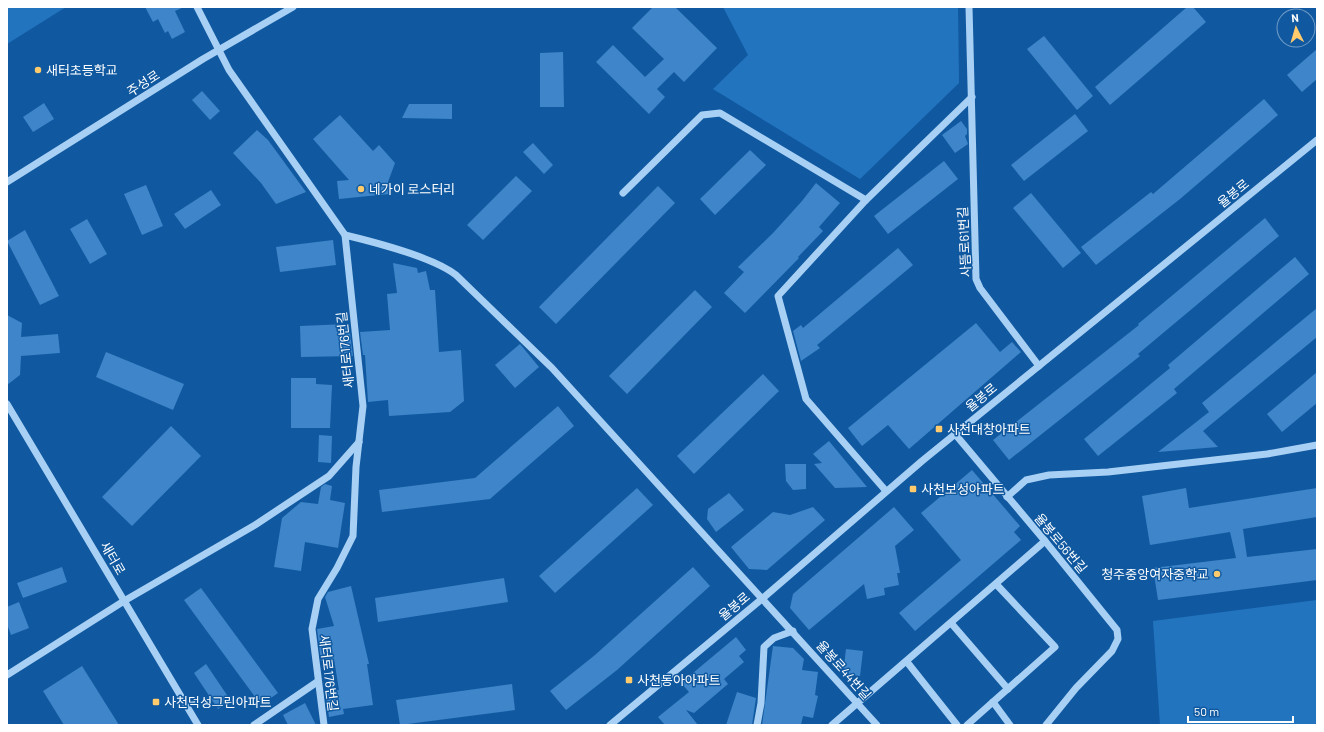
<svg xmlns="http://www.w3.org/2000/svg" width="1324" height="732" font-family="Barlow,'Noto Sans KR',sans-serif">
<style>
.green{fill:#2374bf}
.building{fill:#3e85c9}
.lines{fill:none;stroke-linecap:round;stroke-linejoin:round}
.minor{stroke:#a8d0f5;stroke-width:7}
.poi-dot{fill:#ffcb6c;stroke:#1059a0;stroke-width:1.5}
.labels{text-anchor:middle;stroke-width:3;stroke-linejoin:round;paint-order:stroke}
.poi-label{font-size:13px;fill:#fff;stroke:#1059a0;text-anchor:start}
.street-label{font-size:13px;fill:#fff;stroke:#1059a0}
</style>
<rect width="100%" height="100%" fill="#1059a0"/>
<g class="green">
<polygon points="7,7 66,7 7,44"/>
<polygon points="723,7 958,7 959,83 860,179 713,89 748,55"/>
<polygon points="1317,600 1317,725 1160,725 1153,621"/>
</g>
<g class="building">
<polygon points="145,7 184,7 175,11 185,32 172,39 168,31 165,33 158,19 153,22"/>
<polygon points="653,7 675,7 717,48 684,82 674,72 657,89 665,97 649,114 596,62 613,45 645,77 664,59 632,28"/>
<polygon points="1187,7 1193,7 1206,22 1110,105 1095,87"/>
<polygon points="1044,36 1093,96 1077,110 1027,49"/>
<polygon points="1317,49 1317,79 1302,92 1287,75"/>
<polygon points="563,52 564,107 540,107 540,53"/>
<polygon points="202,91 220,111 210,120 192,100"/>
<polygon points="1264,99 1278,115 1180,199 1096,265 1081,247 1151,192 1153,194"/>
<polygon points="44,103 54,119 33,132 23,117"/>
<polygon points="409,104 452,104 452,119 402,118"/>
<polygon points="1075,114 1088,131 1024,181 1011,165"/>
<polygon points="340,115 373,151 379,145 395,163 388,182 389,194 339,199 337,181 349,180 313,139"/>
<polygon points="961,121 967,129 967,134 965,136 968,144 955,153 942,135"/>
<polygon points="257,130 268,140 306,192 276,204 261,183 233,153"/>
<polygon points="533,143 553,165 544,174 523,152"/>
<polygon points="750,150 766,165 715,215 700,199"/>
<polygon points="944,161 958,179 888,234 874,216"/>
<polygon points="516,176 532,191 483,240 467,225"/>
<polygon points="816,183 840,203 819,227 823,231 798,257 799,258 745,313 724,293 744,272 738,267 773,233 802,201"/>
<polygon points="146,185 163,226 142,235 124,194"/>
<polygon points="658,186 675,203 556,324 539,307"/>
<polygon points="211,190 221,205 185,229 174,214"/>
<polygon points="1031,193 1081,253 1063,268 1013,208"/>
<polygon points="1265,218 1279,236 1138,354 1140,356 1009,460 993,440 1139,325 1138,324"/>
<polygon points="87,219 107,254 90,264 70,229"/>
<polygon points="25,230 59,296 40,305 7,241"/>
<polygon points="333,240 336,265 280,272 276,247"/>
<polygon points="898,248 913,265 817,345 820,348 801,361 793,331 801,325 803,328"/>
<polygon points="1295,257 1309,274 1174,389 1177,393 1098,456 1084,439 1170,368 1168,365"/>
<polygon points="393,263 417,268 418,273 426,271 430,290 435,290 439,352 461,350 464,401 450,412 389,416 388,400 368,402 365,355 363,355 360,332 390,330 387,294 397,293"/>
<polygon points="695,290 712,307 627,394 609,376"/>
<polygon points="1317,308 1317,337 1203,431 1218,447 1158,452 1209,412 1202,403"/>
<polygon points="7,315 22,323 21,337 58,334 60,353 21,356 20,375 7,385"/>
<polygon points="976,323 1000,352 1012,342 1021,352 909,449 888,425 862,446 848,428"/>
<polygon points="347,324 347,333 350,333 353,356 301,357 300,326"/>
<polygon points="520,344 539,367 515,388 495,365"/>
<polygon points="106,352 184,384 173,410 96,377"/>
<polygon points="1317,372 1317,403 1282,432 1267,414"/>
<polygon points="763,374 779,391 694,474 677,456"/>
<polygon points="291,378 316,378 316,384 332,385 330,428 291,428"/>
<polygon points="558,406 574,426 490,499 382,512 379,490 475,478"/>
<polygon points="171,426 201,456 132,526 102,497"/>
<polygon points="319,435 332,436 331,463 318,462"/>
<polygon points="829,441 867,487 835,488 814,464 822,463 813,454"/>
<polygon points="785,464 806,464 806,489 793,490 786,481"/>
<polygon points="972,470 1020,526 1014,532 1021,540 915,631 899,613 961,560 921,513"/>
<polygon points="325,484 332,486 330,500 345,503 338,548 305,542 301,571 274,567 282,518 301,502 318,504 321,487"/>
<polygon points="637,488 653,505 555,593 539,576"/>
<polygon points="1186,488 1189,508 1317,488 1317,517 1243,529 1247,557 1317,549 1317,580 1158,600 1153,568 1236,558 1230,532 1150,545 1142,496"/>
<polygon points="729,493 744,510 716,532 707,519 708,509"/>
<polygon points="813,507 825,520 767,570 749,569 731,547 773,512 790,515"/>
<polygon points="894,507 914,530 895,546 900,573 897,573 899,585 884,588 885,595 867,599 864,584 809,630 790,608 793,594"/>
<polygon points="62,567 67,582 23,598 17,583"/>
<polygon points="693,567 710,586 617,670 566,710 550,691 595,655"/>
<polygon points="504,578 508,602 378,622 375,598"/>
<polygon points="351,586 369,664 367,664 373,705 343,709 344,714 329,717 325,692 339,690 334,659 321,661 317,629 334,626 325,597 328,592"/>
<polygon points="201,588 278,693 261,705 184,600"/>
<polygon points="19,602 29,628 11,635 7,624 7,607"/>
<polygon points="736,637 746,650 739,656 744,662 724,679 728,684 694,713 686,710 698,725 665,725 658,717 689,692 681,683"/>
<polygon points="773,646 793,648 804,659 802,670 818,672 815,695 818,696 813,718 803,716 801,725 762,725"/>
<polygon points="846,649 863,651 860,676 843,674"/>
<polygon points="206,664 231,701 218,709 194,673"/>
<polygon points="82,666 119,725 64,725 43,691"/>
<polygon points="512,684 515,710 400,725 396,700"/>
<polygon points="737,692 756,698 752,725 726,725"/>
<polygon points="305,703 316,725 288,725 283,715"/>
</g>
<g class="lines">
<g class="minor">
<polyline points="197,7 229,70 345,235 363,406 356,467 353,536 337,568 318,599 312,629 324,725"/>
<polyline points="969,7 976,279 980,288 1039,366"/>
<polyline points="7,182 203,59 293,7"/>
<polyline points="623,193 702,115 720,113 866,200"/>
<path d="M345 235C374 242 433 257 456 275L552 368 877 725"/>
<polyline points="7,404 198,725"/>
<polyline points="955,434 1045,541 1117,630 1118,639 1112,651 1076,688 1046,725"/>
<polyline points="886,491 806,399 778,296 866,200 972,97"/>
<polyline points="1007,497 1026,480 1049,475 1108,472 1267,454 1317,445"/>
<polyline points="951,623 1008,689"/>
<polyline points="907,662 957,725"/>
<polyline points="7,675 124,601 255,525 329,476 359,442"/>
<polyline points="993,702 1010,725"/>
<polyline points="254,725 317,682"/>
<polyline points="610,725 763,598 922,461 1317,140"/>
<polyline points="757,725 761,703 764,647 774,638 793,631"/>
<polyline points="832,725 1045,541"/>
<polyline points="967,725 1055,647 996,584"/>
</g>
</g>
<g class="poi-dot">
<circle cx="38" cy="70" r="4"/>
<circle cx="361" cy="189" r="4"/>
<rect x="935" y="425" width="8" height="8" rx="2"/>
<rect x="909" y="485" width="8" height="8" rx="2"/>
<circle cx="1217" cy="574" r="4"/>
<rect x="625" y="676" width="8" height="8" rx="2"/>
<rect x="152" y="698" width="8" height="8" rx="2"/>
</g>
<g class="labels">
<g class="poi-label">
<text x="46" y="75">새터초등학교</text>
<text x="369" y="194">네가이 로스터리</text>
<text x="947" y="434">사천대창아파트</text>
<text x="921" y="494">사천보성아파트</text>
<text x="1209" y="579" text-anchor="end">청주중앙여자중학교</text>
<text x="637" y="685">사천동아아파트</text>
<text x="164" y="707">사천덕성그린아파트</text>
</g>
<g class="street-label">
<text transform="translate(143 83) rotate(-33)" y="5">주성로</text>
<text transform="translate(1233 193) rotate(-39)" y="5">율봉로</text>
<text transform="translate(964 242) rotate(-93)" y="5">사뜸로61번길</text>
<text transform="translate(345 350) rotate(-96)" y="5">새터로176번길</text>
<text transform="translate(981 397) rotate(-39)" y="5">율봉로</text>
<text transform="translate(1061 543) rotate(50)" y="5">율봉로56번길</text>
<text transform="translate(113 558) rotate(60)" y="5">새터로</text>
<text transform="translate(734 606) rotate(-40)" y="5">율봉로</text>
<text transform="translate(844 670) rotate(48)" y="5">율봉로44번길</text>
<text transform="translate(329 673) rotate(83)" y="5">새터로176번길</text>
</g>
</g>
<rect width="1324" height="732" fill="none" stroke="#ffffff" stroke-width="16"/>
<g transform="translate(1296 28) rotate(355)"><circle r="19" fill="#1059a0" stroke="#709bc6"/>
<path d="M0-3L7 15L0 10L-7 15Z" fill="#ffcb6c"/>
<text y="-6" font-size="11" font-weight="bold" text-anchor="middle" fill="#ffffff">N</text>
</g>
<path d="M1188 716v6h105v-6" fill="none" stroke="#ffffff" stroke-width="2"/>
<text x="1194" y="716" font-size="12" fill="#ffffff" stroke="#1059a0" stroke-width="3" paint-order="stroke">50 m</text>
</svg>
